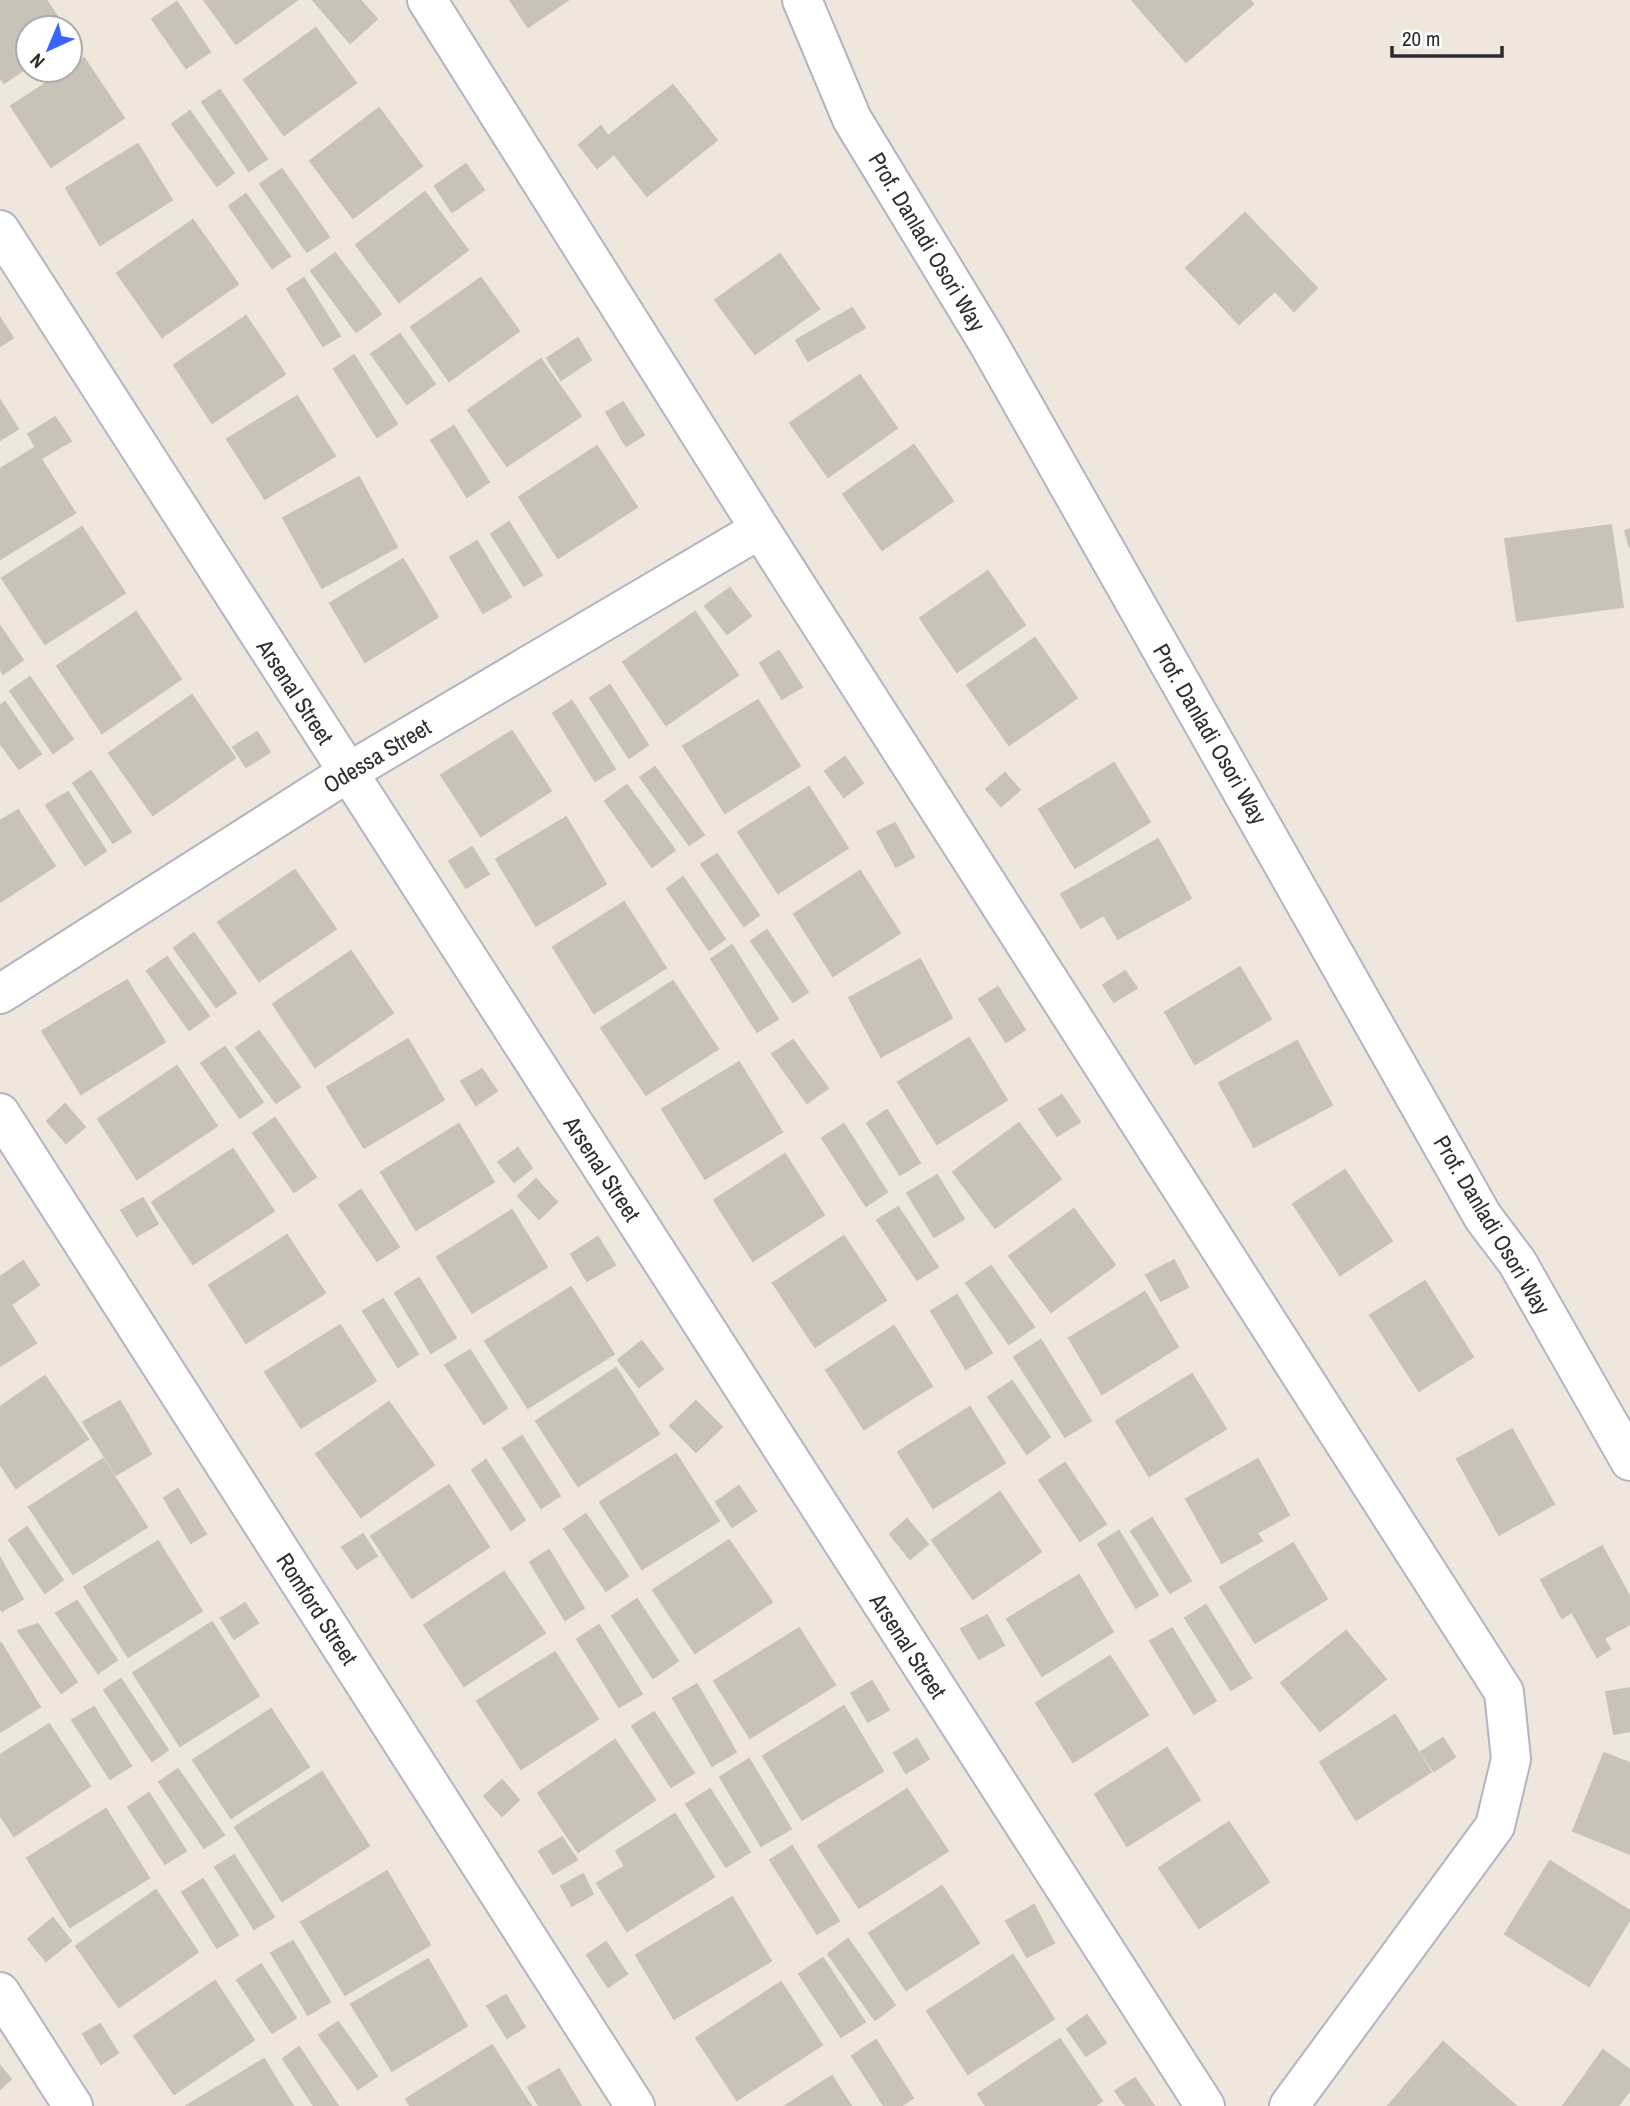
<svg xmlns="http://www.w3.org/2000/svg" width="1630" height="2106" font-family="'Archivo Narrow',sans-serif">
<style>
.building{fill:#c8c2b9;stroke:#cbc3b7;stroke-width:2}
.lines{fill:none;stroke-linecap:round;stroke-linejoin:round}
.minor-casing{stroke:#b2b5c1;stroke-width:42}
.minor{stroke:#fff;stroke-width:38}
.labels{text-anchor:middle;stroke-width:5;stroke-linejoin:round;paint-order:stroke}
.street-label{font-size:23px;fill:#2d2d2d;stroke:#fff}
</style>
<rect width="100%" height="100%" fill="#efe7de"/>
<g class="building">
<polygon points="0,0 46,0 65,28 28,28 28,67 4,83 0,78"/>
<polygon points="204,0 297,0 236,44"/>
<polygon points="313,0 360,0 377,19 350,43"/>
<polygon points="510,0 568,0 528,27"/>
<polygon points="1132,0 1250,0 1253,4 1186,62"/>
<polygon points="177,2 210,52 186,68 152,19"/>
<polygon points="316,28 356,83 284,135 244,80"/>
<polygon points="84,58 124,118 51,167 11,106 66,70 70,70 70,67"/>
<polygon points="673,85 717,140 647,196 614,154 597,168 579,145 601,126 608,136"/>
<polygon points="220,90 267,159 249,171 202,102"/>
<polygon points="379,108 422,166 353,218 310,161"/>
<polygon points="190,111 234,173 217,186 172,124"/>
<polygon points="138,144 172,200 100,245 66,188"/>
<polygon points="466,164 484,190 452,212 435,186"/>
<polygon points="282,169 329,237 307,252 260,184"/>
<polygon points="425,192 468,250 399,302 356,245"/>
<polygon points="246,194 290,256 272,268 229,206"/>
<polygon points="1245,213 1317,288 1294,311 1275,291 1239,324 1186,268"/>
<polygon points="193,220 238,284 162,337 117,273"/>
<polygon points="335,253 381,314 356,332 311,271"/>
<polygon points="780,254 819,309 755,354 715,300"/>
<polygon points="304,278 340,336 323,346 287,289"/>
<polygon points="481,278 519,331 449,381 411,327"/>
<polygon points="852,308 865,328 808,361 796,340"/>
<polygon points="246,316 285,374 212,423 174,365"/>
<polygon points="0,318 13,338 0,346"/>
<polygon points="400,334 435,384 407,404 371,354"/>
<polygon points="578,338 591,360 561,380 547,358"/>
<polygon points="354,355 397,424 377,437 334,369"/>
<polygon points="541,359 581,416 507,466 468,410"/>
<polygon points="860,375 897,428 828,477 790,423"/>
<polygon points="297,396 335,456 265,499 227,439"/>
<polygon points="0,400 18,429 0,440"/>
<polygon points="623,402 644,435 626,446 606,412"/>
<polygon points="55,417 71,441 42,458 28,434"/>
<polygon points="454,426 489,482 467,497 431,440"/>
<polygon points="914,445 953,501 882,550 843,494"/>
<polygon points="597,446 637,507 558,558 519,497"/>
<polygon points="34,448 75,513 0,559 0,469"/>
<polygon points="359,477 397,547 322,588 283,518"/>
<polygon points="509,522 542,575 524,586 491,534"/>
<polygon points="1611,525 1623,607 1517,621 1505,539"/>
<polygon points="82,527 125,593 45,644 2,578"/>
<polygon points="1630,529 1630,548 1625,531"/>
<polygon points="477,541 511,597 483,613 450,557"/>
<polygon points="403,559 438,617 365,662 330,603"/>
<polygon points="988,571 1025,625 957,672 920,618"/>
<polygon points="730,588 751,616 727,634 705,606"/>
<polygon points="136,612 181,679 102,733 57,666"/>
<polygon points="695,612 738,675 666,725 623,662"/>
<polygon points="0,626 23,660 3,674 0,668"/>
<polygon points="1035,638 1077,698 1009,745 967,685"/>
<polygon points="779,651 802,687 782,699 760,663"/>
<polygon points="30,677 73,739 53,753 10,691"/>
<polygon points="610,685 648,745 629,758 590,698"/>
<polygon points="192,695 235,758 153,815 109,753"/>
<polygon points="758,700 800,766 725,813 683,746"/>
<polygon points="572,701 615,769 595,781 553,713"/>
<polygon points="5,702 41,754 19,769 0,743 0,706"/>
<polygon points="512,731 551,791 481,836 441,775"/>
<polygon points="257,732 270,752 246,767 233,747"/>
<polygon points="845,757 863,783 844,797 825,771"/>
<polygon points="1114,763 1150,822 1075,868 1039,809"/>
<polygon points="655,767 704,835 689,845 640,777"/>
<polygon points="91,771 131,832 113,843 73,783"/>
<polygon points="1005,773 1020,790 1001,806 986,789"/>
<polygon points="627,785 675,850 652,867 605,801"/>
<polygon points="809,787 848,848 778,893 738,832"/>
<polygon points="68,792 106,851 85,865 46,805"/>
<polygon points="18,810 55,866 0,902 0,821"/>
<polygon points="566,817 606,884 536,926 496,859"/>
<polygon points="895,823 914,857 896,867 877,832"/>
<polygon points="1158,839 1191,898 1118,939 1104,915 1081,928 1061,894"/>
<polygon points="472,847 489,874 466,888 449,861"/>
<polygon points="717,854 759,915 744,926 701,864"/>
<polygon points="295,870 336,929 259,981 218,922"/>
<polygon points="860,871 900,933 833,976 794,914"/>
<polygon points="683,877 725,939 709,950 667,889"/>
<polygon points="624,902 666,968 594,1013 553,947"/>
<polygon points="767,930 808,992 793,1002 751,941"/>
<polygon points="194,933 236,993 216,1007 174,948"/>
<polygon points="732,945 778,1019 757,1032 711,959"/>
<polygon points="351,951 393,1013 315,1067 273,1004"/>
<polygon points="167,957 209,1016 189,1030 147,971"/>
<polygon points="920,959 952,1018 881,1057 849,998"/>
<polygon points="1240,967 1271,1019 1195,1064 1165,1012"/>
<polygon points="1125,971 1137,988 1114,1002 1103,985"/>
<polygon points="127,980 165,1042 81,1094 42,1031"/>
<polygon points="673,981 718,1049 646,1095 601,1028"/>
<polygon points="998,987 1025,1030 1006,1042 979,999"/>
<polygon points="259,1031 300,1087 276,1103 236,1048"/>
<polygon points="969,1038 1007,1100 937,1144 898,1082"/>
<polygon points="408,1039 444,1100 364,1148 327,1087"/>
<polygon points="793,1040 828,1088 807,1103 772,1054"/>
<polygon points="1297,1041 1332,1105 1254,1147 1219,1083"/>
<polygon points="225,1047 263,1102 240,1118 201,1063"/>
<polygon points="739,1062 782,1132 705,1179 662,1109"/>
<polygon points="177,1066 217,1126 137,1179 98,1119"/>
<polygon points="482,1069 497,1091 476,1105 461,1081"/>
<polygon points="1062,1095 1080,1122 1057,1136 1039,1109"/>
<polygon points="65,1104 85,1127 66,1143 47,1121"/>
<polygon points="887,1110 920,1163 900,1175 867,1123"/>
<polygon points="275,1118 316,1177 294,1192 253,1133"/>
<polygon points="1019,1123 1061,1179 995,1228 953,1172"/>
<polygon points="459,1124 494,1182 416,1230 381,1172"/>
<polygon points="844,1124 887,1192 866,1206 822,1138"/>
<polygon points="518,1148 532,1168 514,1182 498,1162"/>
<polygon points="233,1149 274,1211 193,1264 152,1202"/>
<polygon points="785,1154 824,1215 753,1261 714,1200"/>
<polygon points="1345,1170 1392,1241 1340,1275 1293,1204"/>
<polygon points="937,1175 964,1219 934,1237 907,1193"/>
<polygon points="536,1179 557,1202 539,1219 518,1196"/>
<polygon points="361,1190 399,1247 377,1261 339,1205"/>
<polygon points="143,1198 158,1224 137,1236 121,1210"/>
<polygon points="898,1207 938,1267 917,1280 877,1220"/>
<polygon points="1074,1209 1115,1265 1051,1312 1009,1256"/>
<polygon points="512,1210 547,1267 472,1313 437,1257"/>
<polygon points="287,1235 325,1293 246,1343 209,1285"/>
<polygon points="844,1236 886,1300 815,1347 773,1283"/>
<polygon points="598,1237 615,1265 587,1281 571,1254"/>
<polygon points="1174,1260 1188,1287 1161,1301 1146,1275"/>
<polygon points="23,1261 39,1285 12,1304 0,1287 0,1277"/>
<polygon points="991,1266 1034,1327 1009,1344 966,1283"/>
<polygon points="419,1278 456,1338 431,1353 395,1293"/>
<polygon points="1425,1281 1473,1357 1419,1391 1370,1315"/>
<polygon points="571,1287 614,1354 528,1408 485,1341"/>
<polygon points="0,1288 36,1343 0,1366"/>
<polygon points="1145,1292 1178,1347 1102,1394 1069,1338"/>
<polygon points="957,1295 992,1353 966,1369 931,1311"/>
<polygon points="383,1299 418,1354 398,1367 363,1311"/>
<polygon points="340,1325 376,1381 301,1428 265,1372"/>
<polygon points="894,1326 932,1386 864,1429 826,1370"/>
<polygon points="1041,1340 1091,1421 1065,1437 1014,1357"/>
<polygon points="642,1341 663,1369 639,1387 618,1360"/>
<polygon points="470,1350 507,1408 484,1424 445,1365"/>
<polygon points="616,1368 659,1434 578,1486 536,1421"/>
<polygon points="1192,1374 1226,1429 1149,1476 1116,1421"/>
<polygon points="45,1376 88,1439 16,1488 0,1464 0,1407"/>
<polygon points="1012,1381 1050,1437 1027,1454 988,1397"/>
<polygon points="120,1401 151,1454 116,1475 83,1422"/>
<polygon points="696,1401 722,1427 696,1452 670,1426"/>
<polygon points="389,1402 434,1465 361,1517 316,1454"/>
<polygon points="970,1407 1005,1463 933,1508 898,1452"/>
<polygon points="1512,1429 1554,1504 1499,1535 1457,1459"/>
<polygon points="522,1436 560,1496 541,1508 503,1448"/>
<polygon points="676,1454 719,1521 642,1569 600,1502"/>
<polygon points="103,1459 147,1527 73,1574 29,1507"/>
<polygon points="1258,1459 1289,1515 1257,1533 1262,1541 1222,1563 1186,1499"/>
<polygon points="486,1460 525,1520 511,1530 472,1470"/>
<polygon points="1065,1463 1106,1524 1080,1541 1039,1480"/>
<polygon points="449,1485 489,1547 412,1598 371,1536"/>
<polygon points="739,1486 756,1511 732,1527 716,1502"/>
<polygon points="178,1489 206,1534 191,1543 164,1498"/>
<polygon points="1000,1492 1041,1552 973,1599 932,1540"/>
<polygon points="586,1514 628,1576 606,1591 564,1529"/>
<polygon points="1152,1518 1191,1581 1170,1593 1131,1531"/>
<polygon points="907,1519 928,1544 910,1559 890,1534"/>
<polygon points="27,1527 63,1580 45,1593 9,1540"/>
<polygon points="1119,1531 1158,1595 1136,1608 1098,1544"/>
<polygon points="363,1534 377,1556 357,1569 342,1547"/>
<polygon points="729,1540 772,1602 695,1653 653,1590"/>
<polygon points="158,1541 202,1611 128,1657 84,1587"/>
<polygon points="1293,1543 1327,1599 1255,1643 1220,1587"/>
<polygon points="1602,1546 1630,1597 1630,1624 1604,1638 1610,1649 1597,1657 1572,1612 1562,1618 1541,1580"/>
<polygon points="549,1550 584,1608 565,1620 530,1562"/>
<polygon points="0,1558 23,1599 2,1611 0,1608"/>
<polygon points="504,1572 545,1633 464,1686 424,1625"/>
<polygon points="1079,1575 1113,1632 1042,1676 1007,1619"/>
<polygon points="637,1599 678,1661 653,1678 612,1616"/>
<polygon points="77,1601 117,1660 98,1673 56,1613"/>
<polygon points="245,1603 258,1623 234,1639 221,1618"/>
<polygon points="1206,1605 1251,1678 1231,1690 1185,1618"/>
<polygon points="987,1615 1004,1645 979,1659 961,1629"/>
<polygon points="212,1622 259,1696 180,1746 133,1673"/>
<polygon points="38,1624 77,1682 61,1693 18,1631"/>
<polygon points="599,1625 642,1694 619,1707 577,1639"/>
<polygon points="799,1628 835,1685 750,1738 714,1681"/>
<polygon points="1172,1628 1216,1701 1194,1714 1150,1641"/>
<polygon points="1346,1631 1386,1679 1320,1731 1281,1683"/>
<polygon points="1,1643 40,1707 0,1732 0,1644"/>
<polygon points="555,1652 598,1719 521,1769 477,1701"/>
<polygon points="1110,1656 1148,1715 1073,1762 1036,1703"/>
<polygon points="121,1679 168,1750 152,1761 104,1690"/>
<polygon points="872,1681 889,1710 868,1722 851,1693"/>
<polygon points="697,1684 736,1752 712,1766 673,1698"/>
<polygon points="1630,1688 1630,1731 1614,1734 1606,1692"/>
<polygon points="844,1706 883,1771 802,1820 763,1756"/>
<polygon points="94,1707 131,1766 110,1779 72,1720"/>
<polygon points="271,1709 309,1767 231,1818 193,1760"/>
<polygon points="654,1712 694,1773 671,1787 632,1726"/>
<polygon points="1395,1715 1431,1772 1356,1820 1320,1762"/>
<polygon points="49,1724 90,1786 14,1836 0,1815 0,1755"/>
<polygon points="1443,1738 1455,1757 1434,1771 1421,1752"/>
<polygon points="917,1739 929,1759 906,1773 894,1753"/>
<polygon points="615,1740 655,1800 578,1852 538,1793"/>
<polygon points="1167,1748 1200,1800 1127,1846 1095,1794"/>
<polygon points="1604,1753 1630,1763 1630,1854 1573,1831"/>
<polygon points="749,1759 791,1829 761,1846 720,1777"/>
<polygon points="178,1769 224,1835 204,1848 159,1782"/>
<polygon points="322,1772 369,1846 282,1901 235,1827"/>
<polygon points="502,1780 519,1800 502,1816 484,1796"/>
<polygon points="710,1789 750,1852 726,1867 686,1804"/>
<polygon points="907,1789 948,1851 859,1908 818,1846"/>
<polygon points="149,1793 186,1851 165,1864 128,1807"/>
<polygon points="106,1809 149,1878 70,1927 27,1858"/>
<polygon points="675,1814 714,1877 627,1931 597,1883 625,1866 616,1851"/>
<polygon points="1229,1822 1269,1882 1199,1928 1159,1868"/>
<polygon points="562,1837 577,1860 553,1874 539,1851"/>
<polygon points="792,1846 839,1921 817,1934 770,1860"/>
<polygon points="234,1855 274,1917 254,1929 215,1867"/>
<polygon points="1550,1861 1630,1911 1630,1919 1589,1986 1505,1934"/>
<polygon points="387,1871 430,1945 345,1995 301,1922"/>
<polygon points="583,1874 593,1894 572,1906 561,1886"/>
<polygon points="203,1879 238,1935 217,1948 182,1892"/>
<polygon points="942,1886 979,1943 906,1990 869,1933"/>
<polygon points="156,1890 198,1952 119,2007 76,1946"/>
<polygon points="732,1897 771,1961 674,2019 636,1955"/>
<polygon points="1034,1905 1054,1943 1027,1957 1006,1921"/>
<polygon points="53,1918 71,1941 46,1961 28,1939"/>
<polygon points="848,1939 895,2005 875,2020 828,1954"/>
<polygon points="293,1941 330,2002 308,2015 271,1953"/>
<polygon points="606,1942 627,1974 608,1987 587,1955"/>
<polygon points="1013,1955 1054,2019 968,2074 927,2011"/>
<polygon points="823,1958 865,2022 841,2037 799,1974"/>
<polygon points="428,1959 467,2026 392,2071 351,2004"/>
<polygon points="261,1964 296,2018 272,2033 237,1980"/>
<polygon points="215,1981 254,2040 174,2094 134,2036"/>
<polygon points="781,1982 822,2045 737,2100 696,2038"/>
<polygon points="506,1995 525,2027 507,2038 487,2006"/>
<polygon points="1087,2015 1106,2043 1086,2056 1067,2029"/>
<polygon points="338,2022 377,2076 358,2089 319,2035"/>
<polygon points="100,2024 118,2053 101,2064 83,2034"/>
<polygon points="1060,2039 1102,2101 1094,2106 986,2106 978,2094"/>
<polygon points="876,2040 913,2098 901,2106 884,2106 852,2056"/>
<polygon points="1443,2042 1516,2106 1388,2106"/>
<polygon points="492,2045 531,2106 410,2106 406,2099"/>
<polygon points="299,2047 338,2106 314,2106 283,2059"/>
<polygon points="1603,2050 1630,2070 1630,2090 1618,2106 1563,2106"/>
<polygon points="264,2059 293,2106 186,2106"/>
<polygon points="0,2066 11,2079 0,2089"/>
<polygon points="559,2069 581,2106 539,2106 528,2087"/>
<polygon points="832,2076 851,2106 785,2106"/>
<polygon points="1135,2078 1154,2106 1126,2106 1115,2091"/>
</g>
<g class="lines">
<g class="minor-casing">
<g id="minor">
<polyline points="427,0 760,529 1504,1692 1511,1759 1495,1826 1289,2106"/>
<polyline points="802,0 852,119 987,341 1483,1217 1517,1262 1630,1461"/>
<polyline points="0,230 1205,2106"/>
<polyline points="0,994 347,773 760,529"/>
<polyline points="0,1113 635,2106"/>
<polyline points="0,1992 73,2106"/>
</g>
</g>
<use href="#minor" class="minor"/>
</g>
<g class="labels">
<g class="street-label">
<text transform="translate(927 242) rotate(59)" y="8">Prof. Danladi Osori Way</text>
<text transform="translate(295 692) rotate(57)" y="8">Arsenal Street</text>
<text transform="translate(1210 734) rotate(60)" y="8">Prof. Danladi Osori Way</text>
<text transform="translate(377 756) rotate(-31)" y="8">Odessa Street</text>
<text transform="translate(602 1169) rotate(57)" y="8">Arsenal Street</text>
<text transform="translate(1492 1225) rotate(59)" y="8">Prof. Danladi Osori Way</text>
<text transform="translate(317 1609) rotate(57)" y="8">Romford Street</text>
<text transform="translate(908 1646) rotate(57)" y="8">Arsenal Street</text>
</g>
</g>
<g transform="translate(49 49) rotate(224)"><circle r="33" fill="#ffffff" stroke="#ababab" stroke-width="2"/>
<path d="M0-5L12 26L0 18L-12 26Z" fill="#3b64ff"/>
<text y="-10" font-size="19" font-weight="bold" text-anchor="middle" fill="#2d2d2d">N</text>
</g>
<path d="M1392 46v10h110v-10" fill="none" stroke="#2d2d2d" stroke-width="3.5"/>
<text x="1402" y="46" font-size="21" fill="#2d2d2d" stroke="#ffffff" stroke-width="5" paint-order="stroke">20 m</text>
</svg>
